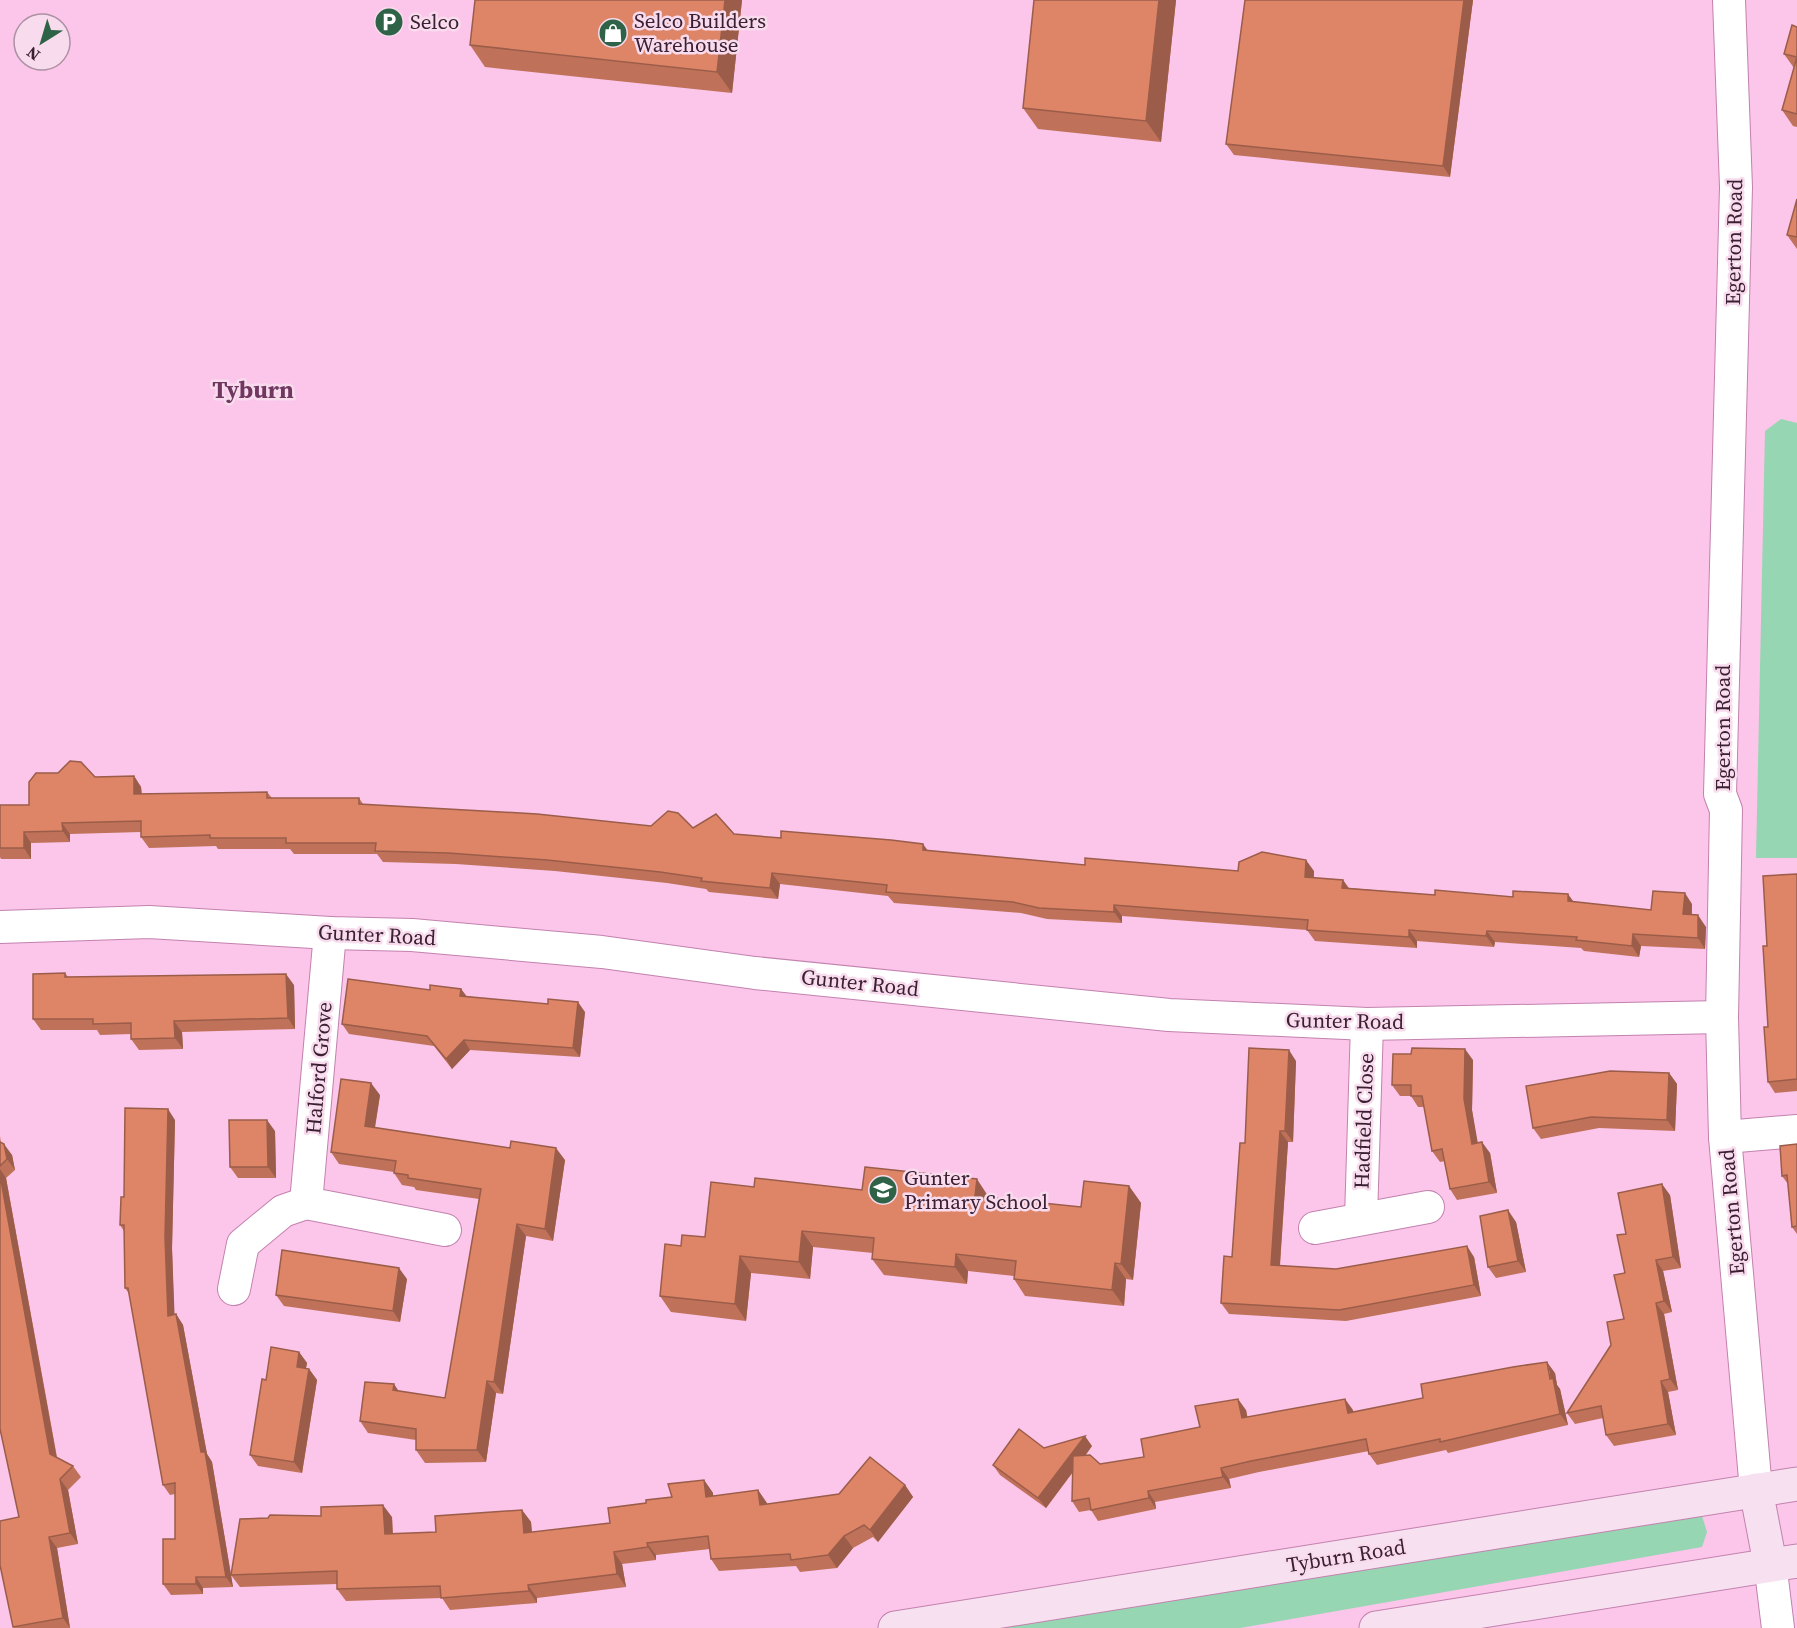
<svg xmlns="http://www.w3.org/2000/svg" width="1797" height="1628" font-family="'Source Serif 4',serif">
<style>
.green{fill:#97d6b2}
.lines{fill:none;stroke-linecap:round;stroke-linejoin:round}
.street-casing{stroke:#c282ae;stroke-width:34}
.secondary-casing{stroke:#c282ae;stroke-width:35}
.street{stroke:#fff;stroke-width:32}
.secondary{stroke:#f7e1f0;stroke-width:33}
.wall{fill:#bf7259}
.shaded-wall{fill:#9b5d49}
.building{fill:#de8568;stroke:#9b5d49;stroke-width:1.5}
.labels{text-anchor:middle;stroke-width:5;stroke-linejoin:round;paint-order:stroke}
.poi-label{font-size:21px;fill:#3a2032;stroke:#f8dcee;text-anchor:start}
.street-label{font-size:21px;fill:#3a2032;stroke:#f8dcee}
.quarter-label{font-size:24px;font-weight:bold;fill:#703760;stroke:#f8dcee}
</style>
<rect width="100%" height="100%" fill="#fcc5ea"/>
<g class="green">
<polygon points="1781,419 1797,423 1797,858 1756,858 1765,431"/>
<polygon points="1689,1514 1702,1516 1707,1532 1702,1547 1240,1628 970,1628"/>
</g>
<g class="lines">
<g class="street-casing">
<g id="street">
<polyline points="1729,0 1736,187 1720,794 1726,810 1722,1017 1725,1137 1756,1490"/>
<polyline points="0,927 149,922 330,933 412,935 602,952 755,973 1169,1015 1367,1024 1722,1017"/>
<polyline points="330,933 306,1203 445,1230"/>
<polyline points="1725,1137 1797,1131"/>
<polyline points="1361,1218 1367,1024"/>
<polyline points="1315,1228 1428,1207"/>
<polyline points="234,1289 243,1244 283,1211 306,1203"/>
<polyline points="1770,1563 1778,1628"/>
</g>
</g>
<g class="secondary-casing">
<g id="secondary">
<polyline points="1756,1490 1770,1563"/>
<polyline points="895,1628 1797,1484"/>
<polyline points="1376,1628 1797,1561"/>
</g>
</g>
<use href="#street" class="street"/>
<use href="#secondary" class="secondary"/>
</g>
<g class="wall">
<polygon points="742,0 732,93 485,67 470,45"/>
<polygon points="1176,0 1161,142 1038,129 1023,108"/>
<polygon points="1245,0 1473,0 1450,177 1234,155 1226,144"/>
<polygon points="1797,27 1797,127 1793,126 1782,110 1794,68 1784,54"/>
<polygon points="1797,199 1797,249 1787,235"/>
<polygon points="134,776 141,787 142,794 267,792 272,798 359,798 363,804 651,826 693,828 734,834 781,838 928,851 1085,865 1238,871 1314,871 1314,878 1343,880 1349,888 1435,895 1573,902 1651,910 1692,904 1692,915 1706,927 1705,949 1641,946 1639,957 1584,951 1581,948 1495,942 1494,947 1417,941 1417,948 1315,941 1307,930 1122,916 1122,923 1047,919 1021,913 894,903 888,896 780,884 778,899 709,892 706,889 667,883 555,871 456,864 383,862 377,854 294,854 290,849 218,849 216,846 149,848 141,837 141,832 70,834 70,842 31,843 31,859 1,859 0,857 0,805 29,805 95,777"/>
<polygon points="1797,874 1797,1091 1775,1093 1768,1082 1767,946"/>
<polygon points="65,973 68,977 294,985 295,1029 182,1032 183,1049 139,1050 131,1039 131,1034 100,1035 97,1030 41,1030 33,1019"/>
<polygon points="461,989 466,996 585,1012 580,1057 470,1050 452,1069 434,1046 349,1034 342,1024 430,990"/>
<polygon points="1473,1060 1472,1110 1477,1143 1490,1153 1497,1193 1457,1200 1450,1189 1445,1161 1440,1162 1432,1151 1424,1107 1418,1107 1411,1096 1400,1096 1392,1085"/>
<polygon points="1296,1061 1293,1142 1288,1142 1280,1266 1336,1269 1474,1257 1481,1296 1346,1321 1229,1314 1221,1303 1232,1257 1245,1143"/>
<polygon points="1669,1073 1677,1084 1675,1131 1599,1128 1541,1139 1533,1128"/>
<polygon points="380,1095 375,1128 565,1160 553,1241 526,1236 503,1394 496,1393 486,1462 425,1463 416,1450 416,1440 368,1433 360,1421 399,1391 445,1398 479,1199 416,1190 414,1187 402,1185 394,1173 394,1172 339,1164 331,1152"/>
<polygon points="175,1120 172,1248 174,1314 176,1314 183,1325 207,1454 212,1462 233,1587 203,1588 203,1594 171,1595 163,1584 175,1539 175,1494 170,1495 163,1485 130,1295 125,1288 124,1231 120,1225 124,1197"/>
<polygon points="275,1131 276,1178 238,1178 230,1167"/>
<polygon points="0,1136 1,1143 12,1155 15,1170 6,1178 57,1457 73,1466 81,1477 68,1490 78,1544 57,1548 70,1628 14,1628 13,1627 19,1517 0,1429"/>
<polygon points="1797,1144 1797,1234 1792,1227 1788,1184 1782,1176"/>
<polygon points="1129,1186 1141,1203 1133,1280 1126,1279 1124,1306 1025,1296 1014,1279 1014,1276 968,1271 967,1284 884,1275 872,1259 873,1253 813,1247 810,1279 751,1273 746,1321 671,1312 660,1296 681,1246 705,1237 862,1190 988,1196 988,1197 1081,1207"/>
<polygon points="1670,1195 1681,1268 1663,1271 1672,1312 1664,1314 1678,1390 1668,1392 1676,1435 1614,1446 1606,1435 1603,1418 1575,1424 1567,1413 1611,1345 1624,1319 1626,1234"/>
<polygon points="1516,1222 1526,1272 1496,1278 1488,1267"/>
<polygon points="407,1279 400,1322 284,1306 276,1295"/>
<polygon points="299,1352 307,1363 306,1368 309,1369 317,1380 302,1473 258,1466 250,1455 266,1380"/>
<polygon points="1555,1373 1557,1385 1560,1389 1568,1425 1448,1453 1446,1450 1377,1465 1369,1454 1369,1451 1259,1472 1229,1479 1231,1488 1155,1502 1156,1509 1098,1521 1091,1510 1079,1512 1072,1501 1073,1472 1046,1508 1000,1475 993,1465 1044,1448 1092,1446 1085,1456 1100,1464 1144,1457 1200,1427 1246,1410 1247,1417 1353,1410 1353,1412"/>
<polygon points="704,1480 713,1493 713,1496 758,1490 767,1504 905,1485 913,1497 878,1542 873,1537 853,1548 837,1568 800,1572 796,1566 719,1571 711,1559 710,1549 656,1555 656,1560 622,1564 626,1587 537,1598 537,1603 450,1610 442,1598 346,1601 337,1589 337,1584 240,1587 231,1575 321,1516 392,1517 393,1534 436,1532 522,1510 531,1522 532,1533 610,1523 646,1503 672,1497"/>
</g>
<g class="shaded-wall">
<polygon points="725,0 742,0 732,93 717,72"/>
<polygon points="1159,0 1176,0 1161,142 1146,121"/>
<polygon points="1464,0 1473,0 1450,177 1443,166"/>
<polygon points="134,776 141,787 142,805 134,794"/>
<polygon points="62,823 70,834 70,842 63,831"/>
<polygon points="24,832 31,843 31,859 24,848"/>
<polygon points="923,844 931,855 923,850"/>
<polygon points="1306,860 1314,871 1313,888 1305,877"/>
<polygon points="772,873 780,884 778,899 770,888"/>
<polygon points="1343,880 1350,891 1342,888"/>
<polygon points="1685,893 1692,904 1691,925 1683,914"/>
<polygon points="1568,894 1576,905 1568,901"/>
<polygon points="1114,905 1122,916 1122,923 1114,912"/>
<polygon points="1698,915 1706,927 1705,949 1698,938"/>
<polygon points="1409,930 1417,941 1417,948 1409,937"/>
<polygon points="1487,931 1495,942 1494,947 1486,936"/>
<polygon points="1633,934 1641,946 1639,957 1632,946"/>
<polygon points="286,974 294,985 295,1029 288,1018"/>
<polygon points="461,989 468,998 460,996"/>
<polygon points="578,1002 585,1012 580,1057 573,1048"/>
<polygon points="174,1021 182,1032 183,1049 175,1038"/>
<polygon points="464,1040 470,1050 452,1069 446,1059"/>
<polygon points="1465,1049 1473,1060 1472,1110 1480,1155 1472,1144 1464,1099"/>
<polygon points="1289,1050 1296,1061 1293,1142 1285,1131"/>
<polygon points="1669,1073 1677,1084 1675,1131 1667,1120"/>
<polygon points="371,1083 380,1095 373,1138 365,1126"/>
<polygon points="168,1109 175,1120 172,1248 175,1326 168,1316 165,1237"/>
<polygon points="267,1120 275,1131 276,1178 268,1167"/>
<polygon points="1280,1131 1288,1142 1279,1277 1271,1265"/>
<polygon points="1482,1142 1490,1153 1497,1193 1489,1182"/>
<polygon points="4,1144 12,1155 15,1170 7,1159"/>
<polygon points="556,1148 565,1160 553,1241 545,1229"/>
<polygon points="0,1169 6,1178 58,1465 50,1454 0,1175"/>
<polygon points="977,1179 988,1196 987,1212 975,1196"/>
<polygon points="1662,1184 1670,1195 1681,1268 1673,1257"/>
<polygon points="1129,1186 1141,1203 1133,1280 1121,1264"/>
<polygon points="1508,1210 1516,1222 1526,1272 1518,1261"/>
<polygon points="517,1224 526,1236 503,1394 494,1382"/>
<polygon points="802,1231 813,1247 810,1279 799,1262"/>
<polygon points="1467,1246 1474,1257 1481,1296 1474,1285"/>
<polygon points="956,1254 968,1271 967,1284 955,1267"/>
<polygon points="740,1256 751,1273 746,1321 735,1304"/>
<polygon points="1656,1260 1663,1271 1672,1312 1664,1301"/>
<polygon points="1115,1263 1126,1279 1124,1306 1112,1290"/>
<polygon points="399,1268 407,1279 400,1322 393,1311"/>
<polygon points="1656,1303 1664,1314 1678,1390 1670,1379"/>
<polygon points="176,1314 183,1325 207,1454 212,1462 233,1587 226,1577 201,1452"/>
<polygon points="299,1352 307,1363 304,1378 297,1367"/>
<polygon points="1547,1362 1555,1373 1557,1385 1560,1389 1568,1425 1560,1414"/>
<polygon points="309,1369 317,1380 302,1473 294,1462"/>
<polygon points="487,1381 496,1393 486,1462 477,1450"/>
<polygon points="1661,1381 1668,1392 1676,1435 1668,1424"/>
<polygon points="394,1384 402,1396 393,1390"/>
<polygon points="1238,1399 1246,1410 1250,1429 1242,1418"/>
<polygon points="1345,1399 1353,1410 1356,1424 1348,1413"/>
<polygon points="1085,1436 1092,1446 1046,1508 1038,1498"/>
<polygon points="1221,1468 1229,1479 1231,1488 1223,1477"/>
<polygon points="60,1479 68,1490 78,1544 70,1533"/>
<polygon points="704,1480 713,1493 714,1509 706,1497"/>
<polygon points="905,1485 913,1497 878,1542 870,1530"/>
<polygon points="758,1490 767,1503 768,1517 760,1505"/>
<polygon points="1148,1491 1155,1502 1156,1509 1149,1498"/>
<polygon points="383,1505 392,1517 393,1546 385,1534"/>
<polygon points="522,1510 531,1522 533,1546 524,1533"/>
<polygon points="844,1536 853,1548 837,1568 828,1555"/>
<polygon points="49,1537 57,1548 70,1628 63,1618"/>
<polygon points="647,1543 656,1555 656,1560 648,1547"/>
<polygon points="614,1552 622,1564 626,1587 617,1574"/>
<polygon points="196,1577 203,1588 203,1594 196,1584"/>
<polygon points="528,1585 537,1598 537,1603 529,1591"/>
</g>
<g class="building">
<polygon points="475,0 725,0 717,72 470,45"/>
<polygon points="1034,0 1159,0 1146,121 1023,108"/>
<polygon points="1245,0 1464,0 1443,166 1226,144"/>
<polygon points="1792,25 1797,27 1797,114 1782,110 1797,57 1784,54"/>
<polygon points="1797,199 1797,237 1787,235"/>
<polygon points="70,761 81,762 95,777 134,776 134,794 267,792 267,798 359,798 359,804 537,814 651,826 668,811 678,813 693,828 716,814 734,834 781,838 781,831 891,840 923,844 923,850 1085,865 1085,858 1238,871 1239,862 1262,852 1306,860 1305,877 1343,880 1342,888 1435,895 1435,890 1513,897 1513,891 1568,894 1568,901 1651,910 1653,891 1685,893 1683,914 1698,915 1698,938 1633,934 1632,946 1576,940 1577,937 1487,931 1486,936 1409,930 1409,937 1307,930 1308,920 1114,905 1114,912 1039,908 1013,902 886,892 887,885 772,873 770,888 701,881 702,878 660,872 547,860 448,853 375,851 376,843 286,843 286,838 210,838 210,835 141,837 141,821 62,823 63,831 24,832 24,848 0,848 0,805 29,805 29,782 36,773 58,773"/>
<polygon points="1797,874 1797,1079 1768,1082 1764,1027 1768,1027 1763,946 1767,946 1763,876"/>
<polygon points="65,973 65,977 286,974 288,1018 174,1021 175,1038 131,1039 131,1023 93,1024 93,1019 33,1019 33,974"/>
<polygon points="348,979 430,990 430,985 461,989 460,996 548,1004 548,999 578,1002 573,1048 464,1040 446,1059 427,1036 342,1024"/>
<polygon points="1249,1048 1289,1050 1285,1131 1280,1131 1271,1265 1336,1269 1467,1246 1474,1285 1339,1310 1221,1303 1224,1256 1232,1257 1240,1143 1245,1143"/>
<polygon points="1412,1048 1465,1049 1464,1099 1472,1144 1482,1142 1489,1182 1450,1189 1442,1149 1432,1151 1422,1096 1411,1096 1411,1085 1392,1085 1393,1054 1411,1054"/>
<polygon points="1610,1071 1669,1073 1667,1120 1591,1117 1533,1128 1526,1086"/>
<polygon points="341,1079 371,1083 365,1126 510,1148 511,1141 556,1148 545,1229 517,1224 494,1382 487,1381 477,1450 416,1450 416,1429 360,1421 365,1382 394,1384 393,1390 445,1398 481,1189 408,1178 408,1175 394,1173 396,1161 331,1152"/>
<polygon points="125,1108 168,1109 165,1237 168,1316 176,1314 201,1452 205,1452 226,1577 196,1577 196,1584 163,1584 163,1539 175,1539 175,1483 163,1485 128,1288 125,1288 124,1225 120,1225 121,1197 124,1197"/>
<polygon points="229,1120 267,1120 268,1167 230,1167"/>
<polygon points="0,1142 4,1144 7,1159 0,1166"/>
<polygon points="1797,1144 1797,1226 1792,1227 1787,1175 1782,1176 1780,1146"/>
<polygon points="865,1167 977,1179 975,1196 1081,1207 1084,1181 1129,1186 1121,1264 1115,1263 1112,1290 1014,1279 1016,1261 956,1254 955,1267 872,1259 874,1238 802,1231 799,1262 740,1256 735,1304 660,1296 665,1244 681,1246 682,1235 705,1237 711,1182 754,1187 755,1178 862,1190"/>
<polygon points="0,1175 50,1454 73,1466 60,1479 70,1533 49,1537 63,1618 13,1627 0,1565 0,1521 19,1517 0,1429"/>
<polygon points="1662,1184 1673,1257 1656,1260 1664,1301 1656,1303 1670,1379 1661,1381 1668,1424 1606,1435 1601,1406 1567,1413 1611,1345 1607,1322 1624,1319 1614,1275 1625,1273 1617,1235 1626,1234 1618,1193"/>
<polygon points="1508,1210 1518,1261 1488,1267 1480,1216"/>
<polygon points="282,1250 399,1268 393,1311 276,1295"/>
<polygon points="271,1347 299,1352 297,1367 309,1369 294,1462 250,1455 262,1379 266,1380"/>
<polygon points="1547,1362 1550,1379 1553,1378 1560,1414 1440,1442 1440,1439 1369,1454 1366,1439 1251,1461 1221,1468 1223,1477 1148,1491 1149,1498 1091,1510 1089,1498 1072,1501 1073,1456 1090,1455 1100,1464 1144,1457 1141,1439 1200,1427 1195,1406 1238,1399 1242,1418 1345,1399 1348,1413 1423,1398 1421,1384 1513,1367"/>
<polygon points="1019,1429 1044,1448 1085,1436 1038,1498 993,1465"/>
<polygon points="870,1457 905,1485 870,1530 864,1525 844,1536 828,1555 791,1560 790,1554 711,1559 708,1536 647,1543 648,1547 614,1552 617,1574 528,1585 529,1591 441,1598 440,1586 337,1589 337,1571 231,1575 240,1519 268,1518 270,1515 321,1516 321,1507 383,1505 385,1534 436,1532 435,1516 522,1510 524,1533 610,1523 608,1508 646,1503 646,1500 672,1497 668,1484 704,1480 706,1497 758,1490 760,1505 839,1494"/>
</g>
<defs>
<g id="parking-disc" transform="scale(1.5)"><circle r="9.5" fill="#2f6348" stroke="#f8dcee"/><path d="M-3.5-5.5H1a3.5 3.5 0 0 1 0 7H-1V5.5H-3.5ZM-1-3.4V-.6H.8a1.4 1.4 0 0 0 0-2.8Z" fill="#fff"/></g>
<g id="shop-disc" transform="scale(1.5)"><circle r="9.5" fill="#2f6348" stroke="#f8dcee"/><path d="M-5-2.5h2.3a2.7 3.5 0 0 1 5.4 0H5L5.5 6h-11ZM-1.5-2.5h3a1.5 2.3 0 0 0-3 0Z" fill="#fff"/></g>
<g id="school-disc" transform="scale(1.5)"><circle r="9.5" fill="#2f6348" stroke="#f8dcee"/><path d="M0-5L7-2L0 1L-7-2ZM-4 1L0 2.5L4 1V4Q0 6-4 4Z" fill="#fff"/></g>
</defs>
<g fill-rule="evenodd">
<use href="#parking-disc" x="389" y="22"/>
<use href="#shop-disc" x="613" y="33"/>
<use href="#school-disc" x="883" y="1190"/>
</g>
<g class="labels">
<g class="poi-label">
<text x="634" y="28">Selco Builders<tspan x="634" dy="24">Warehouse</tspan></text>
<text x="410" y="29">Selco</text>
<text x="904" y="1185">Gunter<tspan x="904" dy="24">Primary School</tspan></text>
</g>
<g class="street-label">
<text transform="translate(1734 242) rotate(-89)" y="7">Egerton Road</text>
<text transform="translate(1723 728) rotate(-90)" y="7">Egerton Road</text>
<text transform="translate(377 935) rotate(3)" y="7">Gunter Road</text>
<text transform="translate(860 983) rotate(6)" y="7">Gunter Road</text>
<text transform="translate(1345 1021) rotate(1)" y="7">Gunter Road</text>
<text transform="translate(319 1068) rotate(-85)" y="7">Halford Grove</text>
<text transform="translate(1364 1121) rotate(-88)" y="7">Hadfield Close</text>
<text transform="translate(1732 1212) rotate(-95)" y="7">Egerton Road</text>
<text transform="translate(1346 1556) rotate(-9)" y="7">Tyburn Road</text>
</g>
<g class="quarter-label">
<text x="253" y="398">Tyburn</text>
</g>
</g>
<g transform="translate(42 42) rotate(217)"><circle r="28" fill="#f8dcee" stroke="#ac91a3" stroke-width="1.5"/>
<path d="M0-4.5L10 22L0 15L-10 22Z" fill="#2f6348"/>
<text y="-9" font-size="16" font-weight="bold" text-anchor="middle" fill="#3a2032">N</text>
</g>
</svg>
